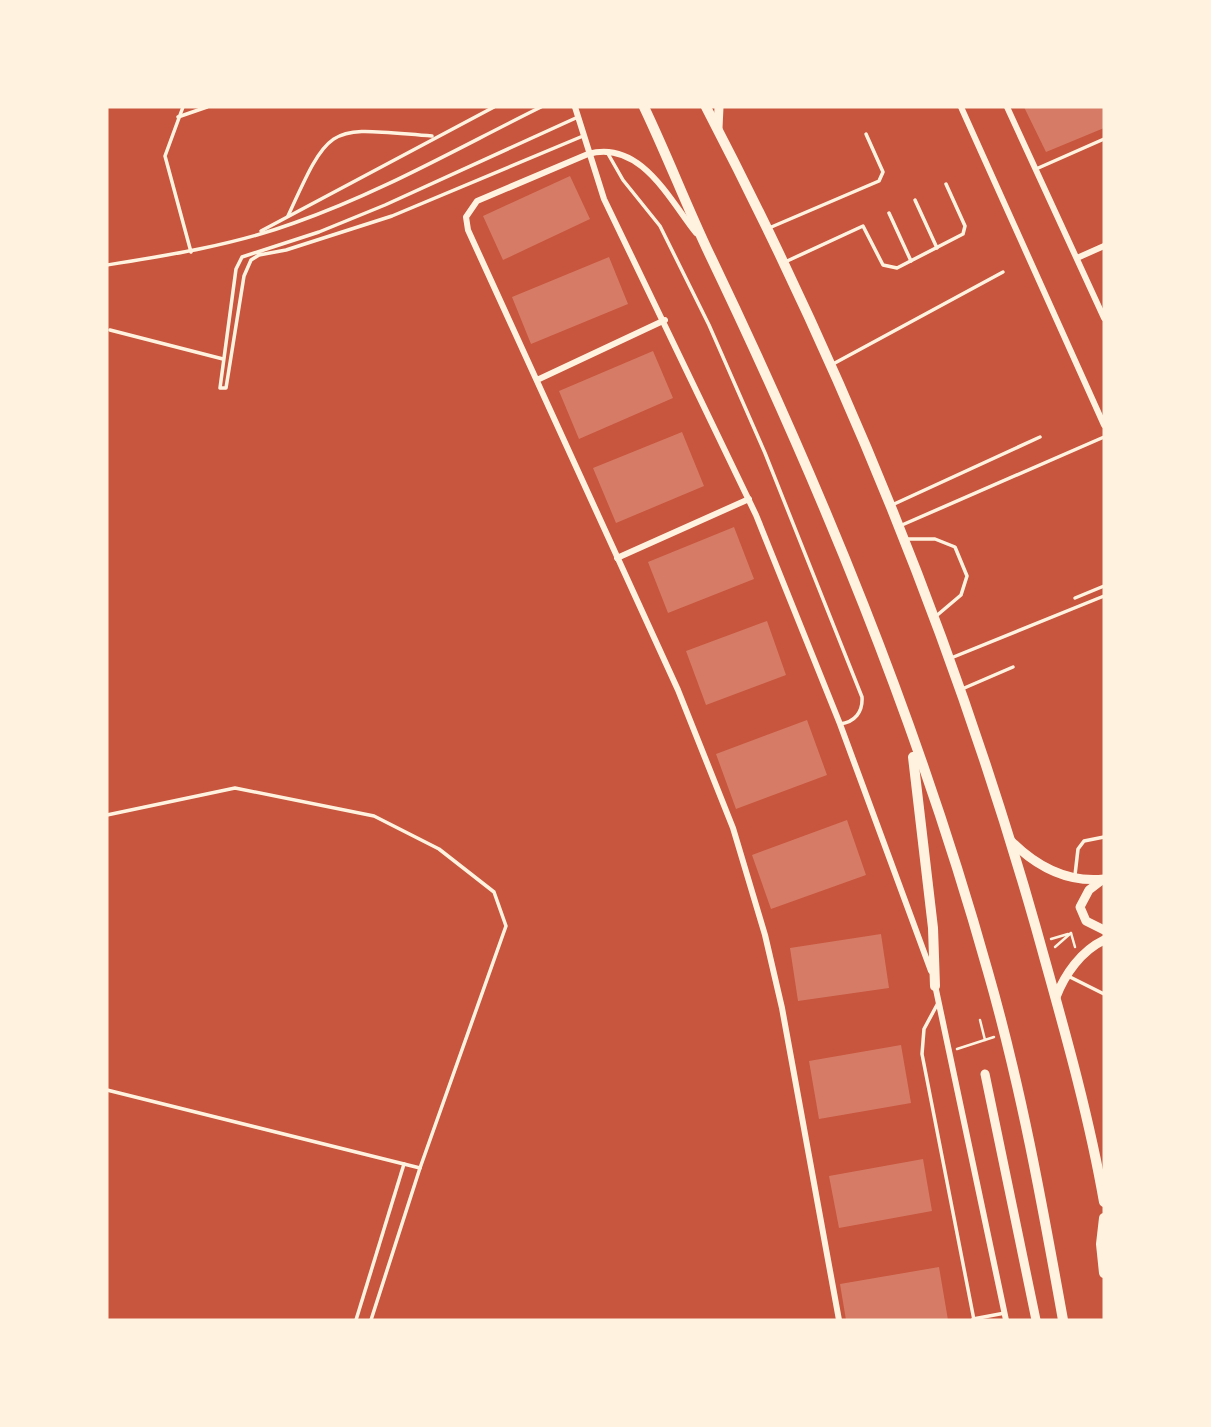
<svg xmlns="http://www.w3.org/2000/svg" width="1211" height="1427" font-family="'PT Sans',sans-serif">
<style>
.building{fill:#d67c66}
.lines{fill:none;stroke-linecap:round;stroke-linejoin:round}
.path{stroke:#fff3e0;stroke-width:2.5}
.service{stroke:#fff3e0;stroke-width:3.5}
.minor{stroke:#fff3e0;stroke-width:6}
.secondary{stroke:#fff3e0;stroke-width:9}
.trunk{stroke:#fff3e0;stroke-width:10}
</style>
<rect width="100%" height="100%" fill="#c8553d"/>
<g class="building">
<polygon points="1024,107 1104,107 1104,128 1046,152"/>
<polygon points="570,176 590,219 503,260 483,216"/>
<polygon points="609,257 628,304 531,344 512,297"/>
<polygon points="653,351 673,398 579,439 559,391"/>
<polygon points="682,432 704,486 616,523 593,468"/>
<polygon points="734,527 754,579 668,613 648,562"/>
<polygon points="767,621 786,675 706,705 686,651"/>
<polygon points="807,720 827,775 736,809 716,754"/>
<polygon points="847,820 866,875 771,909 752,855"/>
<polygon points="881,934 889,988 798,1001 790,948"/>
<polygon points="901,1045 911,1103 819,1119 809,1061"/>
<polygon points="923,1159 932,1211 839,1228 829,1176"/>
<polygon points="939,1267 948,1320 846,1320 840,1284"/>
</g>
<g class="lines">
<g class="path">
<polyline points="1071,933 1075,947"/>
<polyline points="1051,939 1068,934"/>
<polyline points="1055,947 1071,933"/>
<polyline points="980,1020 985,1040"/>
<polyline points="957,1049 994,1037"/>
</g>
<g class="service">
<polyline points="183,107 165,156 191,252"/>
<polyline points="178,117 207,107"/>
<polyline points="578,117 385,205 319,232 242,257 236,269 220,388 226,388 244,276 251,260 259,255 286,250 392,216 583,136"/>
<path d="M607 152 623 180 660 226 709 325 765 453 862 697C863 712 855 722 840 724"/>
<polyline points="1036,169 1104,139"/>
<polyline points="915,200 937,248"/>
<polyline points="889,213 911,261"/>
<path d="M288 216C332 119 329 128 432 136"/>
<polyline points="769,228 879,181 883,172 866,134"/>
<polyline points="261,231 494,107"/>
<polyline points="785,262 863,226 883,265 897,268 963,234 965,226 946,184"/>
<path d="M107 265C170 255 234 245 294 223 380 193 460 147 541 107"/>
<polyline points="110,330 223,359"/>
<polyline points="833,364 1003,272"/>
<polyline points="892,505 1040,437"/>
<polyline points="902,525 1104,437"/>
<polyline points="907,539 935,539 955,547 967,576 961,595 935,617"/>
<polyline points="1075,598 1104,586"/>
<polyline points="951,658 1104,596"/>
<polyline points="962,689 1013,667"/>
<polyline points="107,815 235,788 374,816 439,849 494,892 506,926 420,1168 371,1320"/>
<polyline points="1075,875 1078,849 1084,841 1104,837"/>
<polyline points="1068,976 1104,994"/>
<polyline points="938,1003 924,1029 922,1054 974,1320"/>
<polyline points="107,1090 420,1168"/>
<polyline points="973,1319 1005,1313"/>
<polyline points="356,1320 404,1164"/>
</g>
<g class="minor">
<polyline points="575,107 604,199 756,515 840,724 931,971"/>
<polyline points="961,107 1104,425"/>
<polyline points="1007,107 1104,318"/>
<path d="M696 233C669 199 640 139 588 154L477 201 466 217 468 230 678 690 733 828 765 935 782 1008 839 1320"/>
<polyline points="1077,258 1104,246"/>
<polyline points="537,380 665,320"/>
<polyline points="617,558 749,499"/>
<polyline points="935,985 1006,1320"/>
</g>
<g class="secondary">
<polyline points="718,128 719,107"/>
<path d="M1011 841C1037 867 1067 883 1104 879"/>
<polyline points="1102,880 1089,890 1080,907 1086,921 1104,930"/>
<path d="M1056 997C1065 974 1081 951 1104 940"/>
<polyline points="985,1074 1036,1320"/>
</g>
<g class="trunk">
<path d="M644 107C666 153 685 202 707 249 819 482 918 722 988 972 1021 1087 1042 1203 1063 1320"/>
<path d="M706 107C843 370 955 643 1036 928 1061 1018 1088 1110 1104 1202"/>
<polyline points="913,757 933,928 935,986"/>
<polyline points="1104,1218 1101,1244 1104,1273"/>
</g>
</g>
<rect width="1211" height="1427" fill="none" stroke="#fff3e0" stroke-width="217"/>
</svg>
